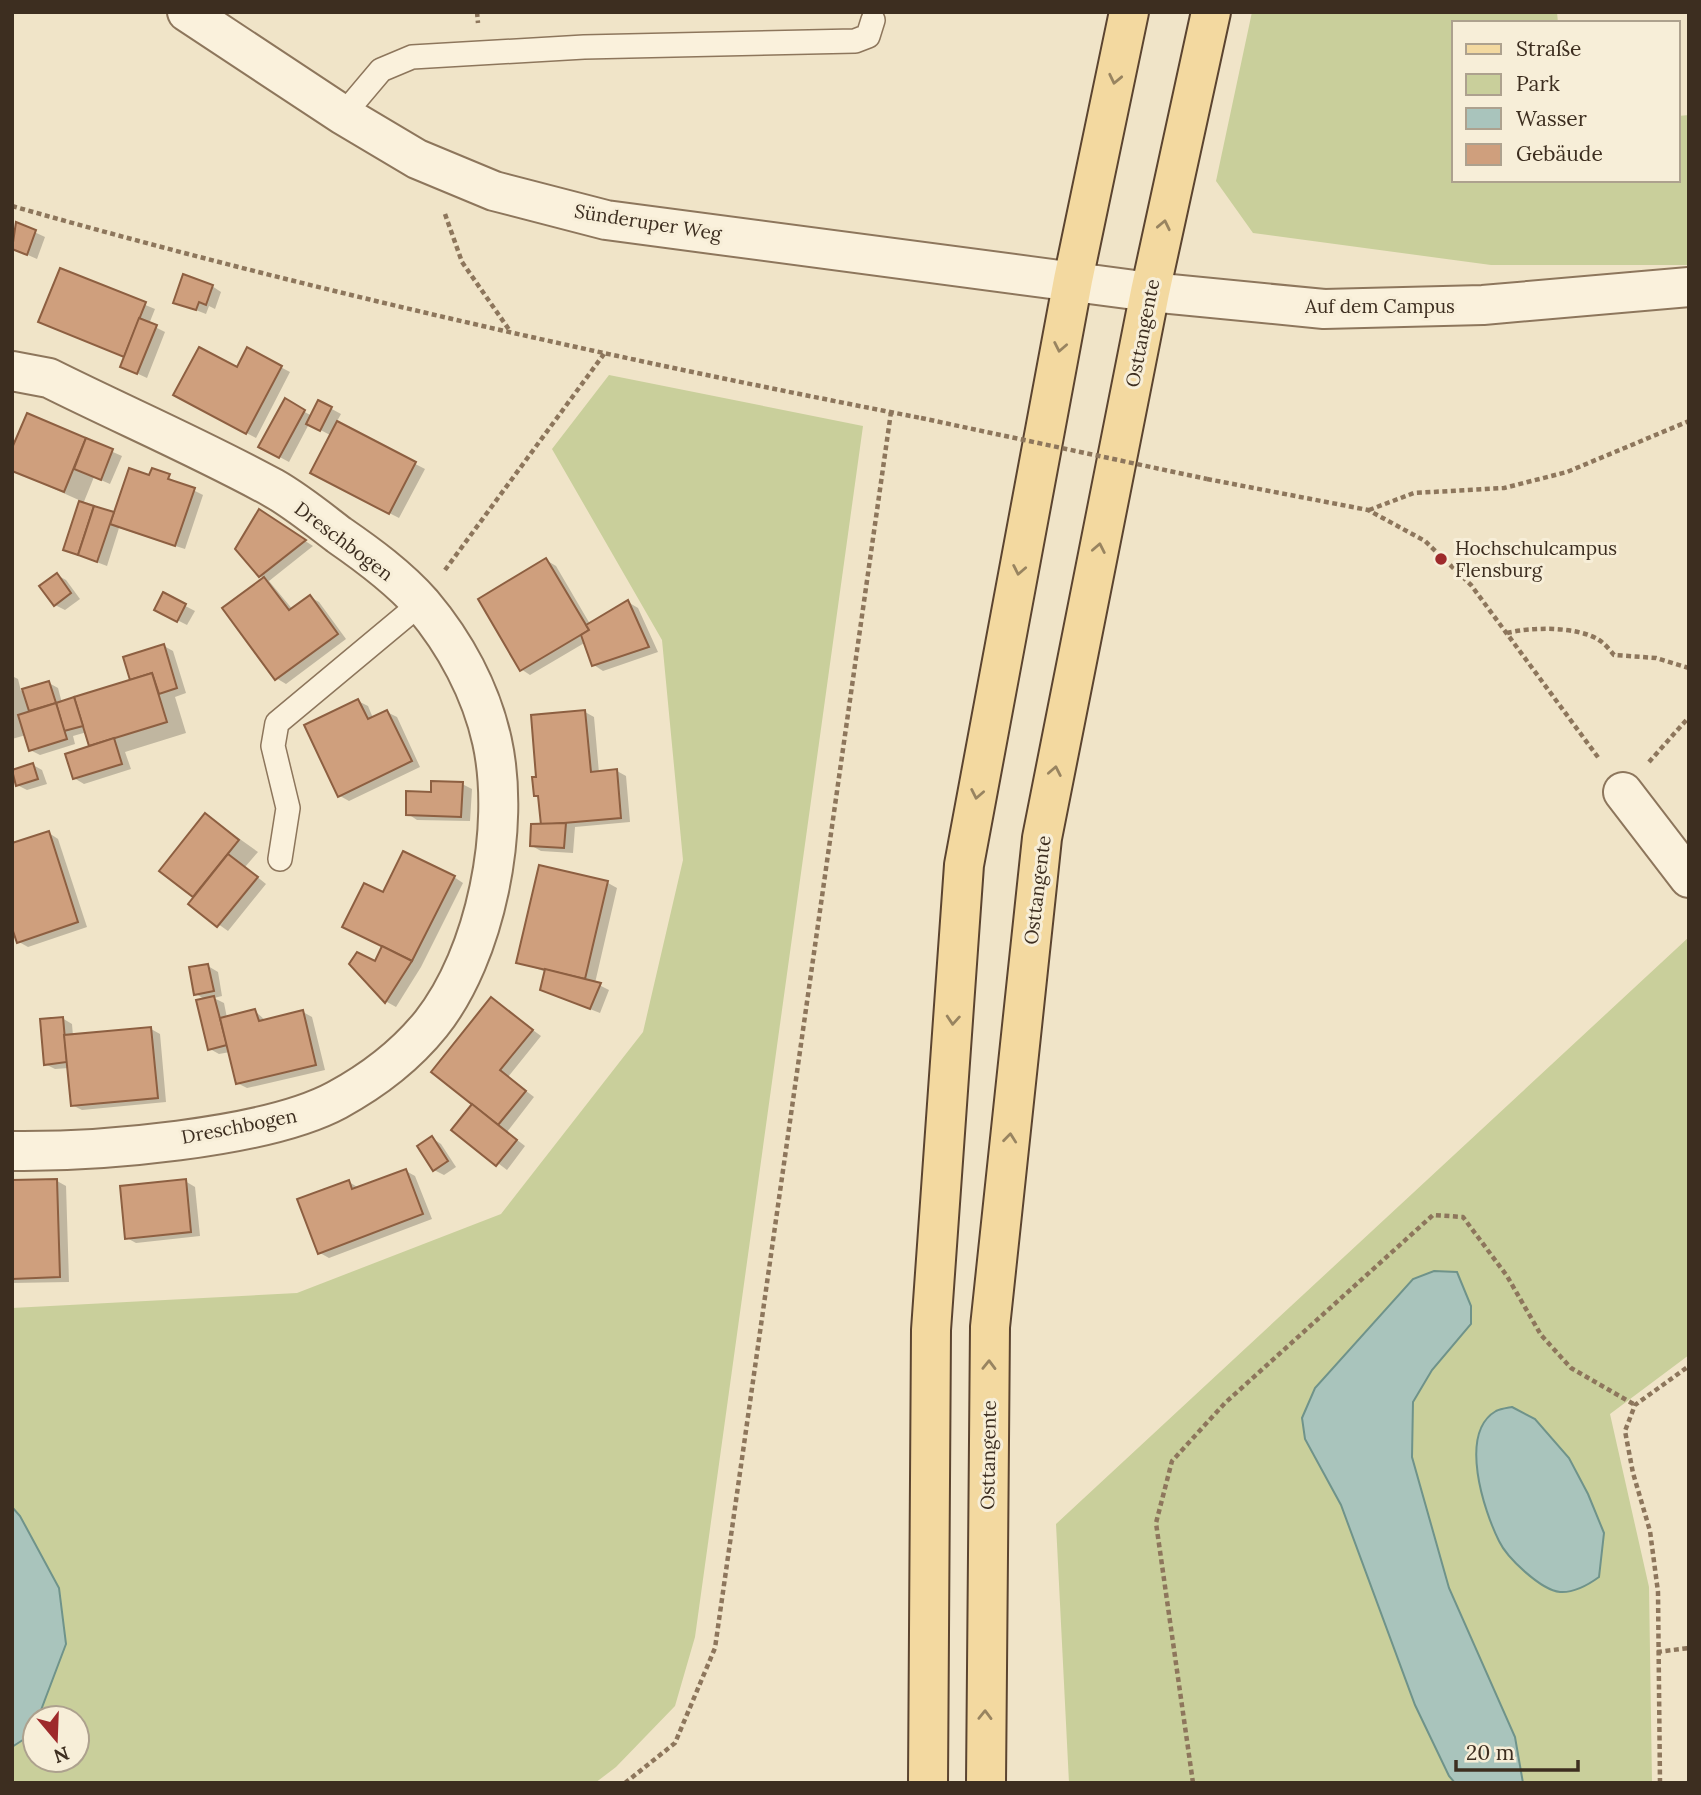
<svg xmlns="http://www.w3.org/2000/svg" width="1701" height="1795" font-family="Lora,serif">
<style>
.green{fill:#c9cf9b}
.water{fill:#a9c4bc;stroke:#6f938a;stroke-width:2}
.shadow{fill:#0003}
.building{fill:#cf9f7d;stroke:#8d5f41;stroke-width:2}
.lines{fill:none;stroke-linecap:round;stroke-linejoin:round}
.lane-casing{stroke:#8d765c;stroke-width:26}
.street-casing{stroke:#8d765c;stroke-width:42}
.primary-casing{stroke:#5b4430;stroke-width:42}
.path{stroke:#8d765c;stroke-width:4.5;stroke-dasharray:5 3.5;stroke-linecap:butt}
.lane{stroke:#faf1dc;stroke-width:23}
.street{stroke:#faf1dc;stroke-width:38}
.primary{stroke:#f3d9a0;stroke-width:38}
.path-bridge{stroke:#8d765c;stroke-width:4.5;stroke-dasharray:5 3.5;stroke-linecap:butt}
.oneway{stroke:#988460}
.poi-dot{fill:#9e2a2b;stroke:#f7eed8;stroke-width:2.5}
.labels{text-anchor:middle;stroke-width:6;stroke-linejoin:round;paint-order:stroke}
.street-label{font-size:19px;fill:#3d2e20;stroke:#f7eed8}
.poi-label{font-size:19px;fill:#3d2e20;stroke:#f7eed8;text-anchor:start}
</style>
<rect width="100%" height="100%" fill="#f0e4c8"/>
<g class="green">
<polygon points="1252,12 1557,12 1558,23 1454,23 1454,180 1678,180 1678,116 1689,115 1689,265 1491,265 1253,233 1216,181"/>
<polygon points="609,375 863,426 695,1637 675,1706 616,1767 595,1783 12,1783 12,1747 32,1734 35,1726 35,1760 77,1760 77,1718 38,1718 66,1644 20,1516 12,1507 12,1308 297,1293 501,1214 643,1032 683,860 662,640 552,449"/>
<polygon points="1689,937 1689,1355 1610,1414 1649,1587 1652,1783 1069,1783 1056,1524"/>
</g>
<g class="water">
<polygon points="1434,1271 1457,1272 1471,1306 1471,1324 1432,1370 1413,1402 1412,1457 1449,1588 1515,1737 1523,1783 1455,1783 1449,1776 1415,1705 1341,1505 1305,1439 1302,1418 1315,1388 1413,1279"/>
<path d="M1512 1407 1535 1419 1569 1458 1588 1494 1604 1533 1599 1577C1588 1585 1574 1593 1560 1592 1541 1590 1507 1558 1499 1541 1484 1511 1458 1433 1496 1411 1500 1409 1507 1408 1512 1407Z"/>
<polygon points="12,1507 20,1516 59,1588 66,1644 38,1718 35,1718 32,1734 12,1747"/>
</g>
<g class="shadow">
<polygon points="17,224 45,237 37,259 12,248"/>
<polygon points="61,270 155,309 149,324 165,332 147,378 132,371 126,357"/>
<polygon points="212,286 221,292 215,309 209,306 206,314 175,302"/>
<polygon points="248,350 290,372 256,438 184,400 237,370"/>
<polygon points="285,401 312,416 319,402 341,414 336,423 425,469 399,518 321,478 332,436 309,424 289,462 261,447"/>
<polygon points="28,415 122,456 110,484 94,477 83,504 115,514 150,477 153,470 203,495 185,549 119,528 107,566 65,550 81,501 12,470"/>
<polygon points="268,517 313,546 269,581 293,610 310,597 319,602 346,639 286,684 276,678 265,578 260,576"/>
<polygon points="546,560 556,566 590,624 628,602 638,608 658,652 603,671 594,665 586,642 530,675 521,669"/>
<polygon points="57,575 66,580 80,599 65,610 55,605"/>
<polygon points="164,595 195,611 187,625 165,614"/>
<polygon points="164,646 173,651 186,693 175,697 186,733 125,752 131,769 84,784 74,778 92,747 87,732 73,736 75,744 40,755 30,750 26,735 12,739 12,676 18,679 21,691 49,683 58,688 62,703 132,681"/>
<polygon points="358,701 368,706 373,718 387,712 397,717 420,767 349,801 340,796"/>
<polygon points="585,712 594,717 599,773 617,771 626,776 630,822 575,827 573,853 541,851 532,846 543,827 540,798 535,795 538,779"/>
<polygon points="33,765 42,770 47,784 27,790 17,785"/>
<polygon points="462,784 472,789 470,821 417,820 408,814"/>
<polygon points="206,815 258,852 245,867 266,884 228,931 190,904 196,897 161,871"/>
<polygon points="49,833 58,839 87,927 28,947 19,942"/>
<polygon points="540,867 608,883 617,888 595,983 609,990 600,1013 552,994 546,972 518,962"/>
<polygon points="454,877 463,883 421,967 396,1007 387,1002 351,964 375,963 384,946 383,894"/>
<polygon points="208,966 218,972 222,996 214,998 224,1003 227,1018 255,1011 266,1021 303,1012 312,1017 325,1070 247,1088 237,1083 230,1052 219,1054 210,1049 206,1000 196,994"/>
<polygon points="491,999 541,1036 508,1077 534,1097 507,1132 525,1146 507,1170 453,1129 474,1103"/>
<polygon points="62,1018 72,1024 73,1036 151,1029 160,1034 166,1102 82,1110 72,1105 69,1068 55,1069 45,1064"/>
<polygon points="432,1138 441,1144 456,1167 444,1175 434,1170"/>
<polygon points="406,1171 415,1176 432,1219 329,1258 320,1253 349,1182 359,1188"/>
<polygon points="57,1181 66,1186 69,1282 12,1283 12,1182"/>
<polygon points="185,1181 195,1187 200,1236 136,1243 127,1238"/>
</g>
<g class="building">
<polygon points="16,222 36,230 27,255 12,249"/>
<polygon points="60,268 146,302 124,357 38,322"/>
<polygon points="183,274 213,285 206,305 199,302 196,310 173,303"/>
<polygon points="139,318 157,325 137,374 120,367"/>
<polygon points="199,347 237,367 247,347 282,366 246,434 173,395"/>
<polygon points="285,398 305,410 279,458 258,447"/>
<polygon points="318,400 332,407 320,431 306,424"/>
<polygon points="27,413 86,438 64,492 12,471 12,448"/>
<polygon points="337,421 416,462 389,514 310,473"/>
<polygon points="86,438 113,449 101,480 74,469"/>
<polygon points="129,468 149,475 152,468 170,474 168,479 195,488 175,546 110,524"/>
<polygon points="79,501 94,506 78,555 63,550"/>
<polygon points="94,506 114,512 97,562 78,555"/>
<polygon points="259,509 306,540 259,577 235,549"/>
<polygon points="546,558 589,630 520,671 478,599"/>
<polygon points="57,573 71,593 54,606 39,586"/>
<polygon points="264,577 289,610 310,595 338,634 275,680 222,608"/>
<polygon points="163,592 186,604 177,622 154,610"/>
<polygon points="628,600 649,647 592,666 581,635 589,630 586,625"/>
<polygon points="164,644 177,688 159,694 152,673 130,680 123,657"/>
<polygon points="152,673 167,722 89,746 74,697"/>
<polygon points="49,681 56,703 29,711 22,689"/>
<polygon points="74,697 83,726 64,731 56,703"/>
<polygon points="358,699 368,719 387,710 412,761 338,797 304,725"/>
<polygon points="56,703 67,739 29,751 18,715"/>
<polygon points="585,710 591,772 617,769 621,818 541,825 538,796 534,796 532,777 536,777 531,715"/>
<polygon points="114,738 122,764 73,779 65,754"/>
<polygon points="33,763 38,779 16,786 12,770"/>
<polygon points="431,781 463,782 461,817 406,815 406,791 431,792"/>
<polygon points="205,813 239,840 193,897 159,871"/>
<polygon points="566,823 564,848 530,846 531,824"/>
<polygon points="49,831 78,922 17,943 12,928 12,843"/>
<polygon points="403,851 455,876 412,961 342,927 364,883 383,892"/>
<polygon points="228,854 258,877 217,927 188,904"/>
<polygon points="539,865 608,881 585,979 516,963"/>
<polygon points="382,946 412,961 385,1003 349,964 357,952 375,961"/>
<polygon points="208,964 214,991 194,995 189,967"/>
<polygon points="545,969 601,983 590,1009 540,990"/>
<polygon points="214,996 227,1045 208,1050 196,1000"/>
<polygon points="491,997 533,1030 500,1070 526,1091 498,1125 431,1072"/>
<polygon points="255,1009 259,1021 303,1010 316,1065 236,1084 220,1018"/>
<polygon points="63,1017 67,1062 44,1065 40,1019"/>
<polygon points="151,1027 158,1098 71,1106 64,1035"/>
<polygon points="472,1104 517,1140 496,1166 451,1130"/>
<polygon points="432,1136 448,1161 433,1171 417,1146"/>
<polygon points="406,1169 423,1214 318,1254 297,1199 349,1180 352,1189"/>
<polygon points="57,1179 60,1277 12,1279 12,1180"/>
<polygon points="186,1179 191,1232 125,1239 120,1186"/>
</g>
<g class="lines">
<g class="lane-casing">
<g id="lane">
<polyline points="343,115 381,70 412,57 584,47 855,41 868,36 873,20"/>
<polyline points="280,859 288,808 273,746 277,723 421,603"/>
</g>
</g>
<g class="street-casing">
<g id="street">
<polyline points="187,12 343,115 417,159 494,191 606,220 1150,292 1324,309 1483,305 1689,287"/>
<path d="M12 371 49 378C123 415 200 448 273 488 296 501 318 519 339 535 368 555 398 577 422 604 455 643 481 691 492 741 511 827 486 955 431 1024 406 1055 372 1081 337 1100 265 1139 95 1152 12 1151"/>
<polyline points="1623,792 1689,878"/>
</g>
</g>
<g class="primary-casing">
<g id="primary">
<polyline points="928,1783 931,1330 964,865 1073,280 1129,12"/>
<polyline points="986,1783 990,1327 1042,838 1150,292 1211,12"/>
</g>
</g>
<g class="path">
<polyline points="477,12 478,23"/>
<path d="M12 206C311 291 616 359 921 418"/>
<polyline points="445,214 462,262 510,331"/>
<polyline points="1207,479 1368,510 1425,541 1471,585 1600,760"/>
<polyline points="1369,510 1414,493 1504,488 1567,472 1689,421"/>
<polyline points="445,570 604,354"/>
<path d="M1507 633C1531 627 1577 626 1599 640 1604 643 1610 650 1614 655L1656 658 1689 668"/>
<polyline points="1649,762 1689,717"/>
<polyline points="1657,1652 1689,1648"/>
<polyline points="625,1783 675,1743 715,1648 891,412"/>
<polyline points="1193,1783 1156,1523 1172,1461 1225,1403 1433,1215 1463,1217 1507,1276 1541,1335 1571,1368 1635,1405"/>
<polyline points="1660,1783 1658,1592 1650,1531 1633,1473 1625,1431 1635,1405 1689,1366"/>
</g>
<use href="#lane" class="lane"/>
<use href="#street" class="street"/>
<use href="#primary" class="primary"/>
<polyline class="path-bridge" points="921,418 1207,479"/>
</g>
<defs><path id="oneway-chevron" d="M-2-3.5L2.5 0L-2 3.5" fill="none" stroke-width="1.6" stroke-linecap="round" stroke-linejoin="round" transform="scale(1.75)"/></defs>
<g class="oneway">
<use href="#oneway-chevron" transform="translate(1115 79) rotate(102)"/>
<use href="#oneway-chevron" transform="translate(1164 225) rotate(-78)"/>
<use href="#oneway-chevron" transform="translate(1060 347) rotate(101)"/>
<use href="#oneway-chevron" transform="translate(1099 548) rotate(-79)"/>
<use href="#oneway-chevron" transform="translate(1019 570) rotate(101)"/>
<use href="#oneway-chevron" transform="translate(1055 771) rotate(-79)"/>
<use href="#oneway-chevron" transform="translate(977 794) rotate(101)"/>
<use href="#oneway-chevron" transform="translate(953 1020) rotate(94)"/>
<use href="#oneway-chevron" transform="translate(1010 1138) rotate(-84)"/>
<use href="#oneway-chevron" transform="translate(989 1365) rotate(-89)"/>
<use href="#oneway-chevron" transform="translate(985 1715) rotate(-89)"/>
</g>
<circle class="poi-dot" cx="1441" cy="559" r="7"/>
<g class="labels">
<g class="street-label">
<text transform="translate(648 222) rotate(9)" y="7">Sünderuper Weg</text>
<text x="1380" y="313">Auf dem Campus</text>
<text transform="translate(1142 333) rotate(-79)" y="7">Osttangente</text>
<text transform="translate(344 541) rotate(37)" y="7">Dreschbogen</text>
<text transform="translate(1037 890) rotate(-83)" y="7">Osttangente</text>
<text transform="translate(239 1126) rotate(-11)" y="7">Dreschbogen</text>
<text transform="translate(988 1455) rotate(-89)" y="7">Osttangente</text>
</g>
<g class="poi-label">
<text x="1455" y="555">Hochschulcampus<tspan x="1455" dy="22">Flensburg</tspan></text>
</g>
</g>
<rect width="1701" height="1795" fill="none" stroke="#3d2e20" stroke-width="28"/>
<rect x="1452" y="21" width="228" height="161" fill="#f7eed8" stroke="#ada18e" stroke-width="2"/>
<rect x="1466" y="44" width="35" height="10" fill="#f3d9a0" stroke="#ada18e" stroke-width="2"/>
<text x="1516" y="56" font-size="21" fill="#3d2e20">Straße</text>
<rect x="1466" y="74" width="35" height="21" fill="#c9cf9b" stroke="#ada18e" stroke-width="2"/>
<text x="1516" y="91" font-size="21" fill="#3d2e20">Park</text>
<rect x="1466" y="108" width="35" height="21" fill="#a9c4bc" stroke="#ada18e" stroke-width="2"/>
<text x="1516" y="126" font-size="21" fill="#3d2e20">Wasser</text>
<rect x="1466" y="144" width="35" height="21" fill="#cf9f7d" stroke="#ada18e" stroke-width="2"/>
<text x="1516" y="161" font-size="21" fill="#3d2e20">Gebäude</text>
<g transform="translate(56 1739) rotate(161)"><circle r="33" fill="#f7eed8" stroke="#ada18e" stroke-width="2"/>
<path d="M0-5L12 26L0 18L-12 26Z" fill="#9e2a2b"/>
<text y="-10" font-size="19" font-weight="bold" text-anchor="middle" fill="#3d2e20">N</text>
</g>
<path d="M1456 1760v10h122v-10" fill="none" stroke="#3d2e20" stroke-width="3.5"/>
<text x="1466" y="1760" font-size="21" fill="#3d2e20" stroke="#f7eed8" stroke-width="5" paint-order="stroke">20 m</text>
</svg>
